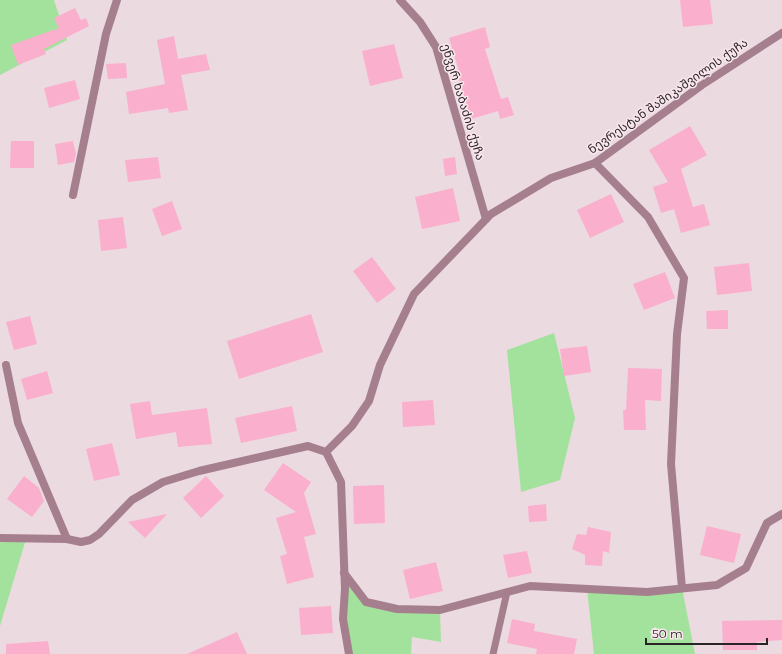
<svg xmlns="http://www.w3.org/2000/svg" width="782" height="654" font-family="Montserrat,'Noto Sans Georgian',sans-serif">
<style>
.green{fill:#a3e29d}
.building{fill:#faafcd}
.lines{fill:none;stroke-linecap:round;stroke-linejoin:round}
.lane{stroke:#a67f8e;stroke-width:7}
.street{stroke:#a67f8e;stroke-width:8}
.labels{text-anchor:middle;stroke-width:3;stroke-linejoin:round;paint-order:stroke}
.street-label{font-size:12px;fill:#2b2427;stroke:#f9e7ed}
</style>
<rect width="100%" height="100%" fill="#ebdae0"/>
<g class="green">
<polygon points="0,0 54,0 67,40 0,75"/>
<polygon points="554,333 575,418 560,480 521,492 507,350"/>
<polygon points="0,538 26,539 0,626"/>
<polygon points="344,573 366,602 440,610 441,642 412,637 411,654 349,654 343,619"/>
<polygon points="682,588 695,654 594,654 587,589"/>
</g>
<g class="building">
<polygon points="680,0 710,0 713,24 683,27"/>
<polygon points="75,8 81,20 86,18 89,26 44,49 46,54 18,65 11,45 59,28 54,18"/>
<polygon points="485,27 490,47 485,49 501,99 508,97 514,115 500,119 498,111 471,119 459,79 461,78 449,38"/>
<polygon points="174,36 178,59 206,54 210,70 181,75 188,110 169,113 168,108 129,114 126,92 165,84 157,40"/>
<polygon points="394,44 403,78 370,86 362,51"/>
<polygon points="126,63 127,78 108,79 106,64"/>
<polygon points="75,80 80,99 49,108 44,88"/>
<polygon points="690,126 707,155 681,169 693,207 704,204 710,225 681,233 674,209 661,213 653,187 668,182 649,150"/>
<polygon points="11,141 34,141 34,168 10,168"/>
<polygon points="73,141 76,154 74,162 58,165 55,144"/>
<polygon points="158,157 161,178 128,182 125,160"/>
<polygon points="455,157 457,174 445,176 443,159"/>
<polygon points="453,188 460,221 422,229 415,197"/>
<polygon points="611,194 624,222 590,238 577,210"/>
<polygon points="172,201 182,229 162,236 152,209"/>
<polygon points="123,217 127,248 101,251 98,220"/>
<polygon points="372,257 396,289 377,303 353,271"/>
<polygon points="749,263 752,291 717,295 714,267"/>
<polygon points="665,272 675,298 644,310 633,284"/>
<polygon points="728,310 728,329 707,329 706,311"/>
<polygon points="311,314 323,352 239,379 227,341"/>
<polygon points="30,316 37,344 14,350 6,322"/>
<polygon points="587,346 591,372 564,376 560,349"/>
<polygon points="628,368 662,369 661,401 645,400 646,430 624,430 623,410 626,410"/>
<polygon points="47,371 53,393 27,400 21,379"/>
<polygon points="433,400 435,425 403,427 402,402"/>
<polygon points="150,401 152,415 207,408 212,444 178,447 176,432 136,439 130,404"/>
<polygon points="292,406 297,431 241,443 235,418"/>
<polygon points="112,443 120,475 94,481 86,449"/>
<polygon points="283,463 311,482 304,493 316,534 304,537 314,577 287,584 280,556 287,554 276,518 296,512 264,490"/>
<polygon points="24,476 39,488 44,501 32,517 7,499"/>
<polygon points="206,476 224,496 201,518 183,498"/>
<polygon points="384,485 385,523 354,524 353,486"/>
<polygon points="546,504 547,521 529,522 528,506"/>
<polygon points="167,514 145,538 128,522"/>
<polygon points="707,526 741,534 734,563 700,555"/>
<polygon points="588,527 611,532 609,553 603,551 602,566 585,565 585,555 572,549 577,534 586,535"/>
<polygon points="527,551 532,573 508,578 503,555"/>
<polygon points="436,562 443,591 410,599 403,570"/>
<polygon points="331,606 333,633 301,635 299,608"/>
<polygon points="512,619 535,624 534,631 577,639 574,654 536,654 537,649 507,643"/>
<polygon points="782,620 782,640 757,642 757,650 723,650 722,621"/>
<polygon points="237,632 247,654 187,654"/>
<polygon points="48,641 50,654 6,654 6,644"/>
</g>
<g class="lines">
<polyline class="lane" points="493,654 507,592"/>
<g class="street">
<polyline points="400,0 420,22 436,47 486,219"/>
<polyline points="595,163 648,217 684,278 677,334 671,464 682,588"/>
<polyline points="73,195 106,34 117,0"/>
<polyline points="6,365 18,423 67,539"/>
<polyline points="326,452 352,426 369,401 380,365 414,294 491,214 551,178 595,163 702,85 782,33"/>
<polyline points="326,452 341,482 345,589 343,619 349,654"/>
<polyline points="0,538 67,539 81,542 90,540 99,534 132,500 163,482 199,471 308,446 326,452"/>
<polyline points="344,573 366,602 397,609 440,610 530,586 647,592 717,585 746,568 767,523 782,514"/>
</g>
</g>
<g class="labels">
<g class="street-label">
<text transform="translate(668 96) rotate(-35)" y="4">ნევრესტან შაშიკაშვილის ქუჩა</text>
<text transform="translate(463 102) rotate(73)" y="4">ენვერ ხაბაძის ქუჩა</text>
</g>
</g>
<path d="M646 638v6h121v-6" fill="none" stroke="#2b2427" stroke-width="2"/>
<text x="652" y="638" font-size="12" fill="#2b2427" stroke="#f9e7ed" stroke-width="3" paint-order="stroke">50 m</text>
</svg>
